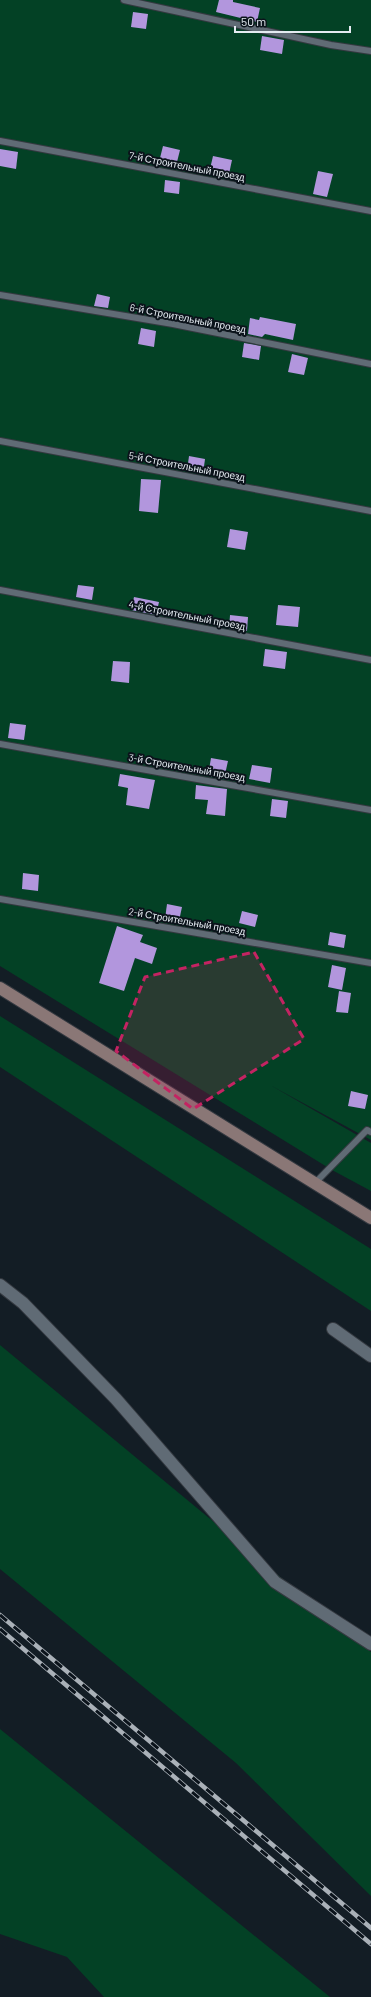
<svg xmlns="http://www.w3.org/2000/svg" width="371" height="1997" font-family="Barlow,sans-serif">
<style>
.green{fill:#034125}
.building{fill:#b296dd}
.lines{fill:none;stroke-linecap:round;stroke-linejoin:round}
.lane-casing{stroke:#343940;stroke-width:8}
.street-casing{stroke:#343940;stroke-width:14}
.secondary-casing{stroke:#343940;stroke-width:14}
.lane{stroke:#606b75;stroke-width:6}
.street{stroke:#606b75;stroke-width:12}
.secondary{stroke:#8a7776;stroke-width:12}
.rail-casing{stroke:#aab1b8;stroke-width:4.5}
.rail{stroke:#0b131b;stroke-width:3;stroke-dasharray:9;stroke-linecap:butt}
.marked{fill:#c42362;fill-opacity:0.2;stroke:#c42362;stroke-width:3;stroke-dasharray:8 5;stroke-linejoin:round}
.labels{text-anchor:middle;stroke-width:4;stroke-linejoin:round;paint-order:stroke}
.street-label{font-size:10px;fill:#e4ebf1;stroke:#0b131b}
</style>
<rect width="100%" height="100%" fill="#131d25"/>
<g class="green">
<polygon points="0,0 371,0 371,1140 270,1085 371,1143 371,1191 332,1170 0,966"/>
<polygon points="0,1016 371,1249 371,1311 0,1067"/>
<polygon points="0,1345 371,1652 371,1896 236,1763 0,1569"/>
<polygon points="0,1729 330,1997 104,1997 67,1957 0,1934"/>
</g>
<g class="building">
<polygon points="219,0 233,0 233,2 260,8 257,22 216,12"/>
<polygon points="133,12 148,14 146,29 131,27"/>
<polygon points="262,36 284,40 282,54 260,50"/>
<polygon points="163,146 180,150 176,166 159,162"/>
<polygon points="0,149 18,152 16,169 0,166"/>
<polygon points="213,156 232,160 229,174 210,169"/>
<polygon points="318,171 333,174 327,197 313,194"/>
<polygon points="165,180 180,182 179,194 164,192"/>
<polygon points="97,294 110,297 108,308 94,306"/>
<polygon points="260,317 296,324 293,340 265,334 262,337 248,334 250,318 259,320"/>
<polygon points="141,328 156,331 154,347 138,344"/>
<polygon points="244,343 261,346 259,360 242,357"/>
<polygon points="292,354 308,358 304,375 288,372"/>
<polygon points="189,456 205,459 203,474 187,471"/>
<polygon points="141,479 161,480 158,513 139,511"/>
<polygon points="230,529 248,532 245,550 227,547"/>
<polygon points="78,585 94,587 92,600 76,597"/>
<polygon points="134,597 159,602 156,615 131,610"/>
<polygon points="278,605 300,607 298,627 276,625"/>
<polygon points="230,615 248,617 247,631 229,629"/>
<polygon points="265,649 287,652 285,669 263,666"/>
<polygon points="113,661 130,662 129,683 111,681"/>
<polygon points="10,723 26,725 24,740 8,738"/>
<polygon points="211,758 228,761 224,779 208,776"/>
<polygon points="252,765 272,768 270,783 249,779"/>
<polygon points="120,774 155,780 149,809 126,805 128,788 118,786"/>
<polygon points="196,785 227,789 225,816 206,814 208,800 195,799"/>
<polygon points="272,799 288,801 286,818 270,816"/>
<polygon points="23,873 39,875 38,891 22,889"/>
<polygon points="167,904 182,907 179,921 165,919"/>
<polygon points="242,911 258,915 255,927 239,923"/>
<polygon points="117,926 143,935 140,942 157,948 152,964 135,958 124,991 99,983"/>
<polygon points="330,932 346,935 344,948 328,945"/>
<polygon points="332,965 346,968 342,990 328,987"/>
<polygon points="339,991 351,993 348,1013 336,1012"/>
<polygon points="351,1091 368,1095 365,1109 348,1106"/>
</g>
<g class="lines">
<g class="lane-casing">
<g id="lane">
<polyline points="124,0 331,45 371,51"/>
<polyline points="0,141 371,211"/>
<polyline points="0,295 173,324 371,364"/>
<polyline points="0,441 371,511"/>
<polyline points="0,590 371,660"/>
<polyline points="0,744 371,810"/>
<polyline points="0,899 371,963"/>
<polyline points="315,1183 367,1130 371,1132"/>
</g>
</g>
<g class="street-casing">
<g id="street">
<polyline points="0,1285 23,1303 116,1399 275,1582 371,1644"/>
<polyline points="333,1329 371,1356"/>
</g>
</g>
<g class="secondary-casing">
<polyline id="secondary" points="0,988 371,1218"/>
</g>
<use href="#lane" class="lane"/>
<use href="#street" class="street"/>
<use href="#secondary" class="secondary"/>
<g class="rail-casing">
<g id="rail">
<polyline points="0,1615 371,1928"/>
<polyline points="0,1629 371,1944"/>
</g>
</g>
<use href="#rail" class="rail"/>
</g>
<path class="marked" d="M254 952 304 1039 193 1109 116 1051 145 977Z"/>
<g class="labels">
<g class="street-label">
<text transform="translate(187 166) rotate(11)" y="4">7-й Строительный проезд</text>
<text transform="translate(188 318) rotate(11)" y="4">6-й Строительный проезд</text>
<text transform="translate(187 466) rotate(11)" y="4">5-й Строительный проезд</text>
<text transform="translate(187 615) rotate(11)" y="4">4-й Строительный проезд</text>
<text transform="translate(187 767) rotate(10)" y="4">3-й Строительный проезд</text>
<text transform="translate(187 921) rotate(10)" y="4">2-й Строительный проезд</text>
</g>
</g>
<path d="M235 26v6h115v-6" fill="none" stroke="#e4ebf1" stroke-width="2"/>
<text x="241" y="26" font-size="12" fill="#e4ebf1" stroke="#0b131b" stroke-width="3" paint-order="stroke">50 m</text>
</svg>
